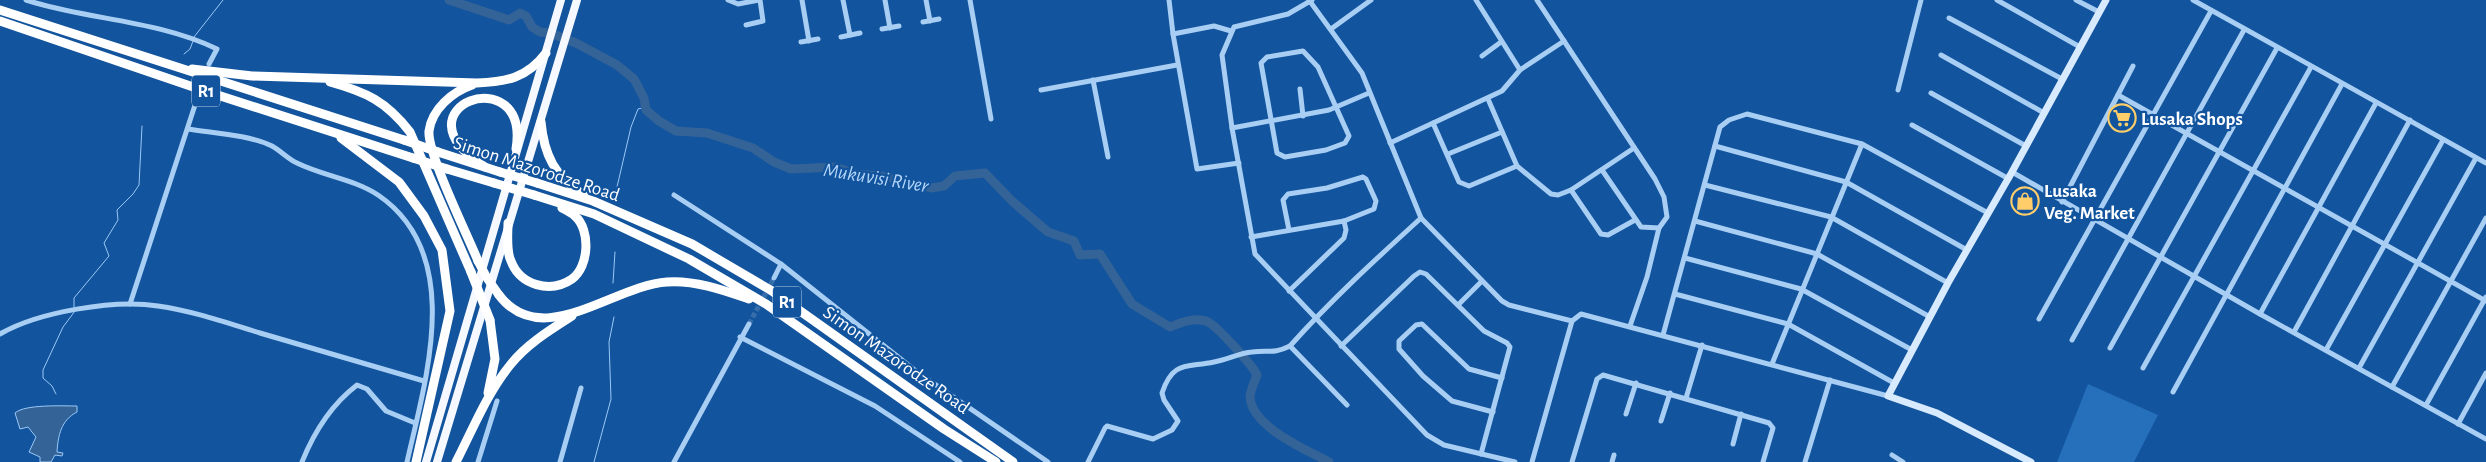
<svg xmlns="http://www.w3.org/2000/svg" width="2486" height="462" font-family="'Alegreya Sans',sans-serif">
<style>
.green{fill:#256fbb}
.water{fill:#346398;stroke:#9ac9f7}
.lines{fill:none;stroke-linecap:round;stroke-linejoin:round}
.stream{stroke:#9ac9f7;stroke-width:1}
.river{stroke:#346398;stroke-width:9}
.street-tunnel{stroke:#366eac;stroke-width:5;stroke-dasharray:5 2.5;stroke-linecap:butt}
.street{stroke:#a8cef4;stroke-width:5}
.secondary{stroke:#d8eafd;stroke-width:7}
.primary{stroke:#f5f9ff;stroke-width:8}
.highway{stroke:#fff;stroke-width:9}
.highway-bridge{stroke:#fff;stroke-width:9}
.labels{text-anchor:middle;stroke-width:4.5;stroke-linejoin:round;paint-order:stroke}
.shield{fill:#12549d;stroke:#b8cce2;stroke-width:1}
.shield-label{font-size:18px;font-weight:bold;fill:#fff}
.poi-label{font-size:19px;font-weight:bold;fill:#fff;stroke:#12549d;text-anchor:start}
.street-label{font-size:19px;fill:#fff;stroke:#12549d}
.water-label{font-size:20px;font-style:italic;fill:#b4d7fb;stroke:#12549d}
</style>
<rect width="100%" height="100%" fill="#12549d"/>
<polygon class="green" points="2088,384 2158,415 2134,462 2057,462"/>
<path class="water" d="M77 406V412C61 420 58 436 57 452L63 453 62 456 55 455 51 462H40V457L29 452 36 437 28 427 20 429 15 413C25 404 63 406 77 406Z"/>
<g class="lines">
<g class="stream">
<polyline points="194,37 223,0"/>
<polyline points="184,54 190,49 193,41"/>
<polyline points="617,187 631,127 638,109 646,107"/>
<polyline points="613,283 615,252"/>
<polyline points="74,307 74,298 109,256 104,243 118,220 117,210 133,194 139,185 142,126"/>
<polyline points="56,394 52,386 43,378 43,370 63,327 75,311"/>
<polyline points="594,462 611,399 609,342 614,317"/>
</g>
<path class="river" d="M449 0 509 20 520 13 526 16 532 27 540 32 550 33 576 43 617 65 634 79 644 98 646 110 659 121 676 131 707 133 753 148 774 162 791 169 836 167 855 174 882 176 931 188 944 186 955 176 985 173 1012 201 1048 232 1074 241 1080 255 1100 254 1132 304 1170 327C1180 323 1197 316 1208 322 1218 327 1252 365 1257 375 1255 381 1250 391 1250 397 1252 427 1305 449 1329 462"/>
<g class="street-tunnel">
<polyline points="195,105 206,75"/>
<polyline points="749,324 774,278"/>
</g>
<g class="street">
<path d="M26 0C88 20 157 20 217 49L209 64"/>
<polyline points="728,0 738,4 759,0"/>
<polyline points="802,0 809,41"/>
<polyline points="843,0 850,35"/>
<polyline points="885,0 890,28"/>
<polyline points="926,0 930,21"/>
<polyline points="970,0 991,119"/>
<polyline points="1169,0 1173,34"/>
<polyline points="1309,0 1362,73 1421,218 1502,301 1509,305 1572,321"/>
<polyline points="1312,0 1288,14 1234,27 1222,55 1232,128 1255,254 1427,435 1444,445 1515,462"/>
<polyline points="1476,0 1520,70"/>
<polyline points="1537,0 1655,179 1664,197 1667,217 1659,228 1647,277 1630,326"/>
<polyline points="1997,0 2080,47"/>
<polyline points="2076,0 2099,12"/>
<polyline points="2193,0 2486,163"/>
<polyline points="1949,18 2062,79"/>
<polyline points="923,22 939,19"/>
<polyline points="746,25 763,21 760,0"/>
<polyline points="882,29 899,26"/>
<polyline points="1331,29 1371,0"/>
<polyline points="1231,31 1214,26 1173,34 1197,169 1239,163"/>
<polyline points="841,37 860,33"/>
<polyline points="801,42 818,39"/>
<polygon points="1303,51 1318,67 1349,136 1345,143 1326,150 1285,157 1277,153 1261,63 1267,57"/>
<polyline points="1941,55 2044,113"/>
<polyline points="1482,56 1501,42"/>
<polyline points="1093,80 1108,157"/>
<polyline points="1300,89 1303,116"/>
<polyline points="1041,90 1177,65"/>
<polyline points="1898,90 1921,0"/>
<polyline points="1931,93 2026,146"/>
<polyline points="2118,95 2486,301"/>
<polyline points="1488,99 1517,166 1551,194 1558,195 1571,190 1634,148"/>
<polyline points="1433,123 1459,182 1469,186 1517,166"/>
<polyline points="1912,125 2009,179"/>
<polyline points="1232,128 1329,110 1369,93"/>
<path d="M188 129C213 133 250 135 272 146 281 151 288 159 297 163 323 176 354 179 378 195 465 254 426 378 407 462"/>
<polyline points="1390,143 1502,91 1520,70 1564,41"/>
<polyline points="1715,146 1846,182 1967,250"/>
<polyline points="1448,154 1502,132"/>
<polyline points="1602,170 1641,227 1659,228"/>
<polyline points="2012,172 2260,314 2486,439"/>
<polyline points="1705,185 1831,217 1948,283"/>
<polyline points="1571,190 1601,234 1608,235 1635,220"/>
<polyline points="674,195 781,264 917,372 1048,462"/>
<polyline points="2062,202 2133,66"/>
<polyline points="1695,221 1817,254 1930,317"/>
<polyline points="1251,237 1344,221 1374,209 1376,201 1366,179 1363,177 1327,188 1288,194 1283,200 1289,230"/>
<polyline points="1685,258 1801,289 1912,350"/>
<polyline points="774,278 781,264"/>
<polyline points="1289,291 1344,238 1346,230 1344,221"/>
<polyline points="1675,294 1788,324 1894,383"/>
<polyline points="130,304 195,105"/>
<polyline points="1458,305 1482,281"/>
<polyline points="2260,314 2376,103"/>
<polyline points="2039,319 2211,11"/>
<polyline points="2294,332 2410,120"/>
<path d="M0 334C38 312 114 299 158 306 193 311 227 323 260 333 315 349 369 365 424 381"/>
<polyline points="1663,335 1720,127 1729,120 1747,114 1862,144 1988,213"/>
<polyline points="740,337 875,406 960,462"/>
<polyline points="2072,340 2244,30"/>
<polyline points="1341,346 1414,276 1420,272 1426,274 1484,331 1507,343 1510,347 1481,454"/>
<polyline points="2110,348 2277,48"/>
<polyline points="2326,350 2443,140"/>
<polyline points="1772,364 1862,144"/>
<polyline points="2143,368 2311,67"/>
<polyline points="2359,368 2476,158"/>
<polyline points="2392,387 2486,218"/>
<polyline points="2173,392 2342,84"/>
<polyline points="1686,398 1702,345"/>
<path d="M1347 405 1290 346C1331 300 1376 259 1421 218"/>
<polyline points="2426,405 2486,297"/>
<polyline points="1493,412 1452,401 1423,376 1399,349 1399,341 1416,325 1422,324 1469,369 1502,378"/>
<polyline points="1626,414 1636,383"/>
<polyline points="1661,421 1670,393"/>
<polyline points="2458,424 2486,373"/>
<polyline points="1733,444 1741,414"/>
<polyline points="1892,455 1903,462"/>
<path d="M302 462C314 432 331 405 357 385L367 389 386 411 415 423"/>
<polyline points="478,462 497,401"/>
<polyline points="560,462 581,388"/>
<polyline points="674,462 749,324"/>
<path d="M1088 462 1105 428 1107 426 1153 439 1172 430 1178 421 1164 400 1162 393C1173 360 1187 368 1214 362 1227 360 1239 353 1252 352 1268 350 1274 354 1290 346"/>
<polyline points="1532,462 1572,321 1581,314 1888,396"/>
<polyline points="1572,462 1597,379 1603,375 1769,423 1773,428 1763,462"/>
<polyline points="1612,462 1614,455"/>
<polyline points="1805,462 1830,380"/>
</g>
<polyline class="secondary" points="2031,462 1937,413 1888,396 1948,283 2012,172 2106,0"/>
<g class="primary">
<polyline points="426,462 561,0"/>
<polyline points="437,462 577,0"/>
</g>
<g class="highway">
<polyline points="0,10 404,140"/>
<polyline points="0,21 202,90 413,158"/>
<path d="M192 69 252 76 477 83C506 82 527 78 546 53"/>
<path d="M330 82C366 92 386 101 410 132L471 272"/>
<path d="M472 85C452 92 432 109 429 131 427 153 468 236 478 261"/>
<path d="M541 122C544 155 555 177 584 195"/>
<polyline points="341,138 399,182 424,216 442,250 450,311 416,462"/>
<polyline points="438,152 500,172"/>
<path d="M485 167C389 107 531 57 516 149"/>
<polyline points="447,169 494,183"/>
<polyline points="537,183 593,201 692,244 772,291 1013,462"/>
<polyline points="534,195 594,214 689,259 766,304 944,429 996,462"/>
<path d="M508 223C508 234 506 251 511 261 520 285 550 294 572 279 589 267 591 230 575 216 572 213 566 210 562 208"/>
<path d="M499 295C542 352 614 285 667 282 695 280 723 290 749 299"/>
<polyline points="488,393 495,359 490,320"/>
<path d="M456 462C473 429 487 393 511 364 527 344 550 330 572 316"/>
</g>
<g class="highway-bridge">
<polyline points="404,140 438,152"/>
<polyline points="413,158 447,169"/>
<polyline points="500,172 537,183"/>
<polyline points="494,183 534,195"/>
<polyline points="478,261 487,278 499,295"/>
<polyline points="471,272 490,320"/>
</g>
</g>
<defs>
<g id="supermarket-ring" transform="scale(1.4375)"><circle r="9.5" fill="#12549d" stroke="#ffce6b" stroke-width="1.5"/><path d="M-6-5.5h2.5l.6 2H6L4.5 2H-2.5L-4.4-4H-6ZM-1.5 3.2a1.3 1.3 0 1 0 .1 0ZM3 3.2a1.3 1.3 0 1 0 .1 0Z" fill="#ffce6b"/></g>
<g id="shop-ring" transform="scale(1.4375)"><circle r="9.5" fill="#12549d" stroke="#ffce6b" stroke-width="1.5"/><path d="M-5-2.5h2.3a2.7 3.5 0 0 1 5.4 0H5L5.5 6h-11ZM-1.5-2.5h3a1.5 2.3 0 0 0-3 0Z" fill="#ffce6b"/></g>
</defs>
<g fill-rule="evenodd">
<use href="#supermarket-ring" x="2122" y="118"/>
<use href="#shop-ring" x="2025" y="201"/>
</g>
<g class="labels">
<g class="shield">
<rect x="192" y="75.5" width="28" height="31" rx="4"/>
<rect x="773" y="286.5" width="28" height="31" rx="4"/>
</g>
<g class="shield-label">
<text x="206" y="97">R1</text>
<text x="787" y="308">R1</text>
</g>
<g class="poi-label">
<text x="2141" y="125">Lusaka Shops</text>
<text x="2044" y="197">Lusaka<tspan x="2044" dy="22">Veg. Market</tspan></text>
</g>
<g class="street-label">
<text transform="translate(537 168) rotate(18)" y="7">Simon Mazorodze Road</text>
<text transform="translate(897 359) rotate(35)" y="7">Simon Mazorodze Road</text>
</g>
<g class="water-label">
<text transform="translate(876 177) rotate(9)" y="7">Mukuvisi River</text>
</g>
</g>
</svg>
